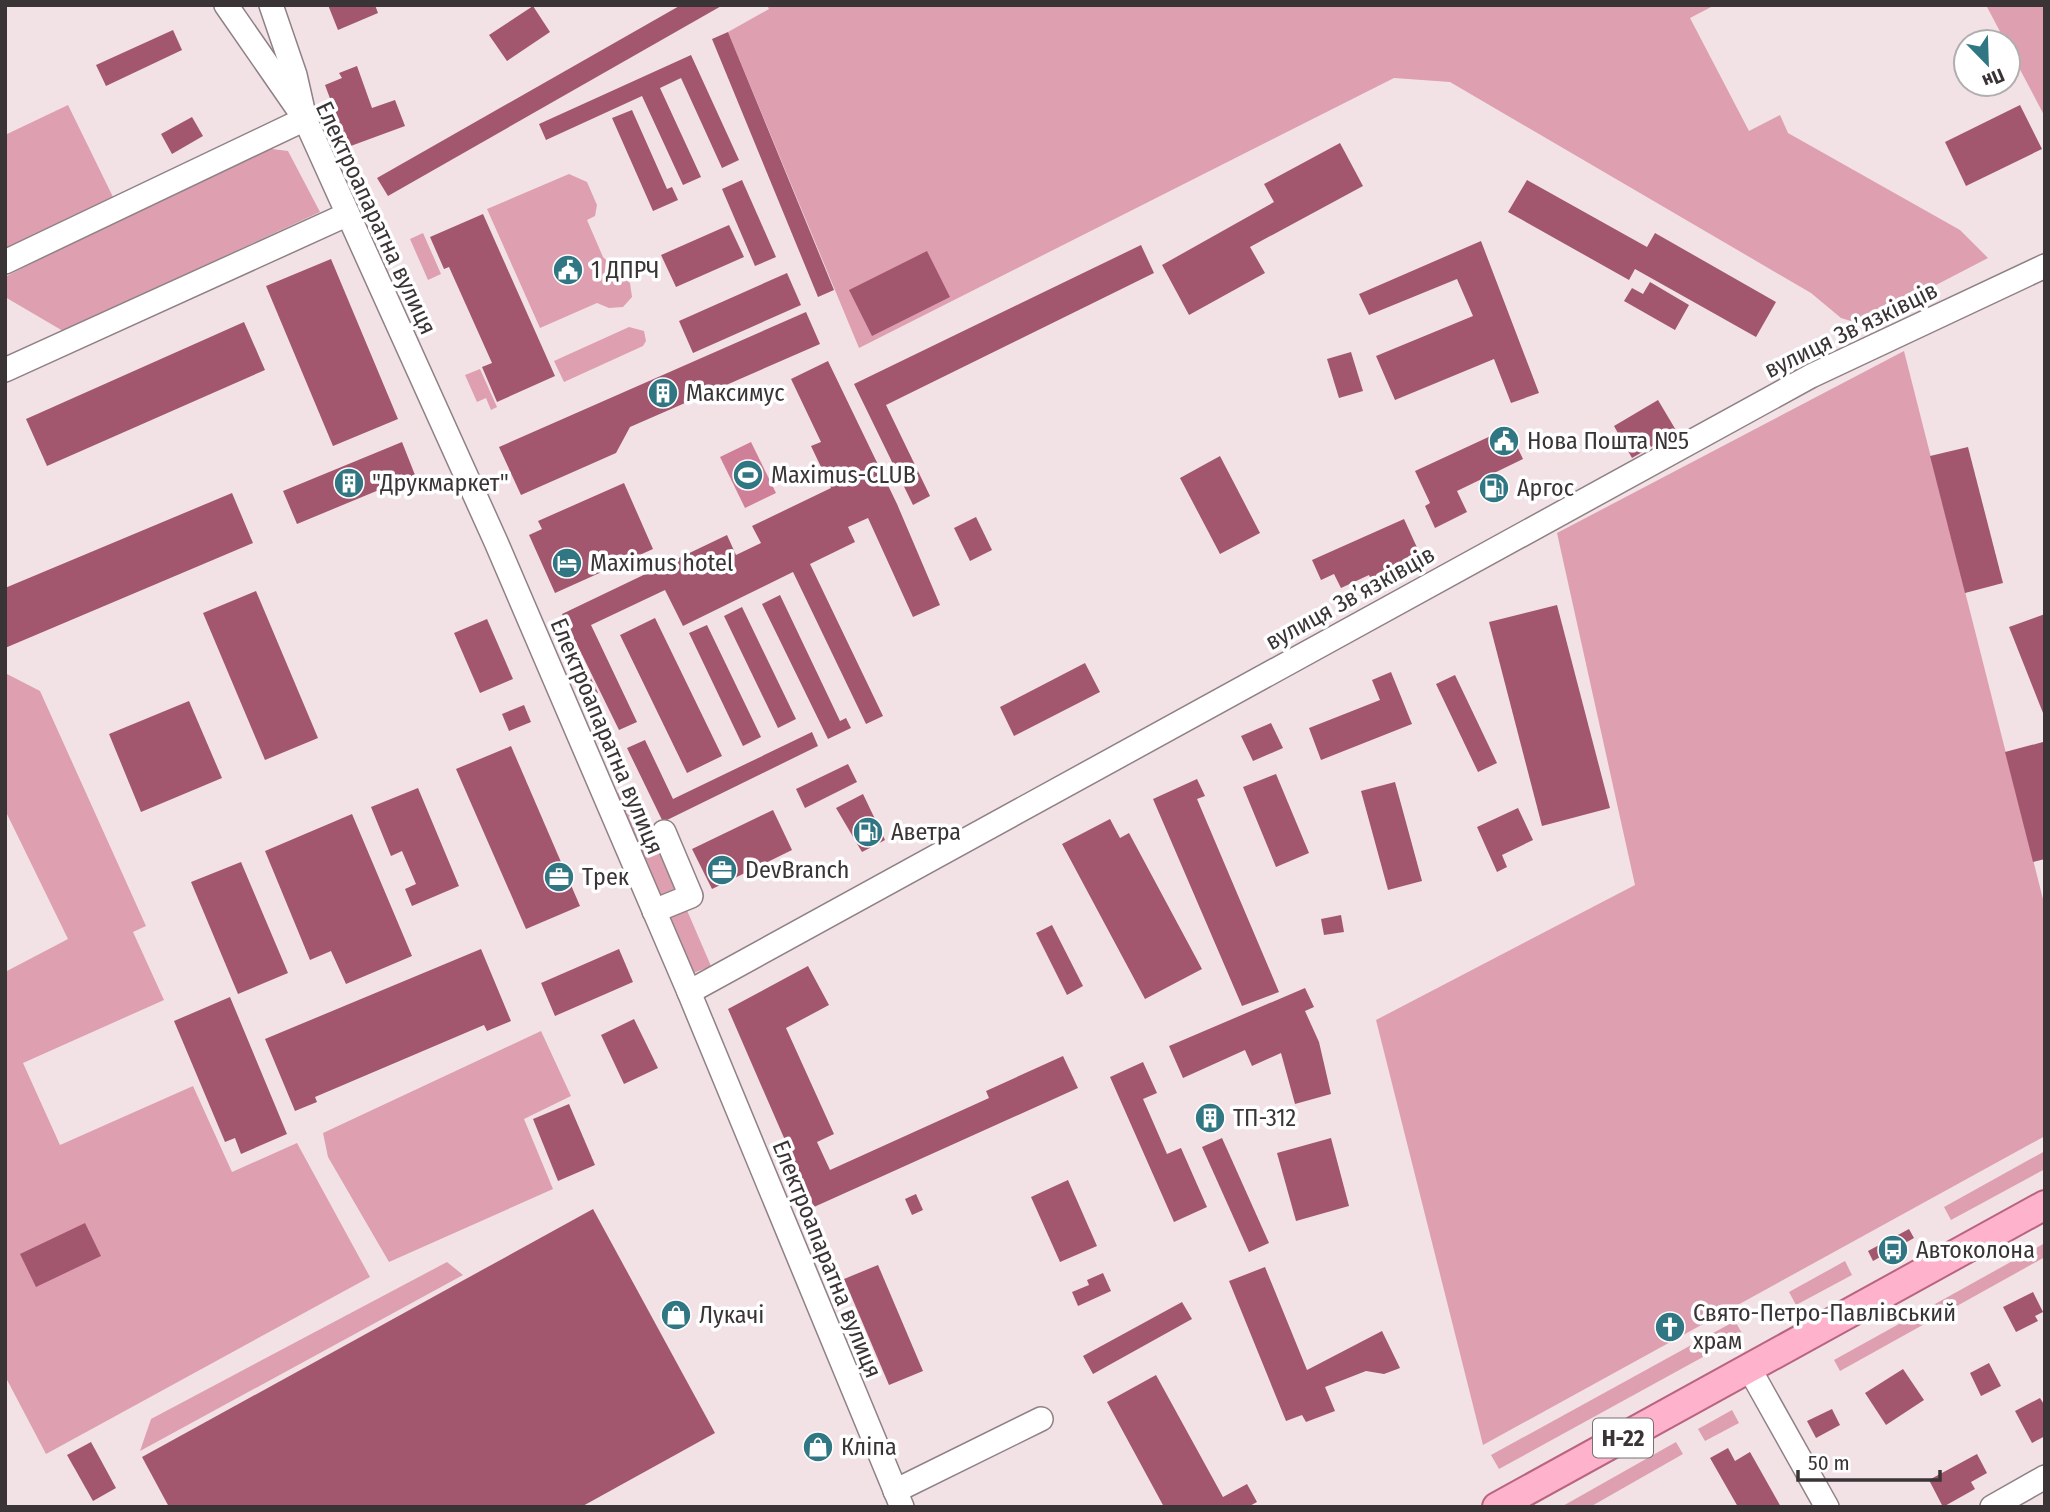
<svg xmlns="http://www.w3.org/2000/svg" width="2050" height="1512" font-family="'Fira Sans Condensed',sans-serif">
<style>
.green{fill:#de9fb1}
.water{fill:#cf7f98}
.building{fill:#a2576f}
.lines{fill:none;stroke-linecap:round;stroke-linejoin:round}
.minor-casing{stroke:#8f8185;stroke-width:26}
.major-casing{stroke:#b96481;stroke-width:32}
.minor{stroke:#fff;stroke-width:23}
.major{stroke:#feb2cc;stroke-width:28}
.labels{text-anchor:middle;stroke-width:7;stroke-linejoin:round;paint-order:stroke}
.shield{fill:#fff;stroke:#757172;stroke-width:2}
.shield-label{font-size:23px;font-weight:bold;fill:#3a3436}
.street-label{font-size:24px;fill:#3a3436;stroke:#fff}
.poi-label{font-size:24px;fill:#3a3436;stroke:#fff;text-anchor:start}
</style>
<rect width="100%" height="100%" fill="#f2e2e6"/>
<g class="green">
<polygon points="767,5 1715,5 1690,18 1749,131 1780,115 1788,133 1960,230 1988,258 1861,324 1841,318 1811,293 1450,82 1394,78 859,348 728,32 769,9"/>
<polygon points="1986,5 2045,5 2045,117"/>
<polygon points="68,105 113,197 5,250 5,135"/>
<polygon points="257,147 288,151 320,212 63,331 5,297 5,277"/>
<polygon points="569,174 587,182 597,205 595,216 587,220 603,257 630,283 632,297 623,307 609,308 597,303 540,328 487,209"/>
<polygon points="423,233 441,274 428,280 410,239"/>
<polygon points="629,327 644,331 646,341 643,346 564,382 554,361"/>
<polygon points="1904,351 2045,907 2045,1136 1483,1445 1376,1020 1635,885 1557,533"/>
<polygon points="480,369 497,407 491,410 486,398 477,402 465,375"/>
<polygon points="5,673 40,691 146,926 133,932 164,1000 23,1063 60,1145 193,1086 232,1172 297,1143 370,1277 46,1454 5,1376 5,972 68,939 5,810"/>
<polygon points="634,786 677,888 658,896 615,794"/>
<polygon points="686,908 711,966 691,974 667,916"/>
<polygon points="541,1031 571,1096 524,1119 553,1189 389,1262 328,1157 323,1133"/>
<polygon points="2045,1151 2045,1169 1951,1220 1944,1207"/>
<polygon points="2045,1243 2045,1257 1840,1371 1834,1360"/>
<polygon points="1845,1261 1852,1275 1796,1305 1789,1292"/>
<polygon points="447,1262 463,1275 140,1451 151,1419"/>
<polygon points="1735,1321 1743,1335 1499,1469 1491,1455"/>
<polygon points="1732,1410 1739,1423 1705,1441 1698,1429"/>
<polygon points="1676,1442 1683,1454 1590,1507 1561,1507"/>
</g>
<polygon class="water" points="751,442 776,493 745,508 720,457"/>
<g class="building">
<polygon points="328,5 375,5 378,13 338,30"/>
<polygon points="681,5 723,5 388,196 377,178"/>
<polygon points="533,6 550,32 507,61 489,35"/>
<polygon points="173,30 182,50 106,86 96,65"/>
<polygon points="728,32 834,290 818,297 712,39"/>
<polygon points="691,55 739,160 722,168 681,78 660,88 701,177 683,185 642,96 546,140 539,124"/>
<polygon points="357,66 372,108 395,100 405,126 348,147 325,85 342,78 339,73"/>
<polygon points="2020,105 2042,149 1966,186 1945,142"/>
<polygon points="632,110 667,189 672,187 678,200 653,211 612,118"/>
<polygon points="192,117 203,136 172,154 161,134"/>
<polygon points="1340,143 1363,186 1250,247 1265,273 1189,315 1162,265 1274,202 1264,184"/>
<polygon points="742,180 776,257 755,266 722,189"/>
<polygon points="1527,180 1647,247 1655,233 1776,302 1756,337 1635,269 1629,280 1508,212"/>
<polygon points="483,214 555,376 497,402 482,367 492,363 449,267 444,269 430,237"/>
<polygon points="729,225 744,257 676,287 661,255"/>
<polygon points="1481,241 1539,393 1511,403 1494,359 1395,400 1376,356 1473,316 1457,279 1369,315 1359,294"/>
<polygon points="1141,245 1154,273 886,405 930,496 913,505 854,384"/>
<polygon points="927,251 950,297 872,336 849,290"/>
<polygon points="331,259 398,419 333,446 266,286"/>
<polygon points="787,273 801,305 693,353 679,321"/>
<polygon points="1650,282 1689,305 1675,330 1624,301 1632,288 1643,294"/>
<polygon points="806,312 820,344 630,427 616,453 521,495 499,447"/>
<polygon points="244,322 265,370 47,466 26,419"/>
<polygon points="1351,352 1363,391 1339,398 1327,359"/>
<polygon points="828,361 897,504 940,605 913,617 868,518 848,527 855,542 810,564 883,716 866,724 793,572 683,626 665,590 591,625 637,722 619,730 562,614 727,535 736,555 761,543 752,526 831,488 811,446 821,442 791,379"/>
<polygon points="1658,400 1677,432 1632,458 1614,426"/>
<polygon points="1508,428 1523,459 1457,491 1467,512 1435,528 1425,506 1430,503 1415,471"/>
<polygon points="402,442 415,475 297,524 283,491"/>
<polygon points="1968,447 2003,583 1965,593 1930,456"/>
<polygon points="1220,456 1260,533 1220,554 1180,478"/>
<polygon points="624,483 653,549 555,593 529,535 542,529 538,521"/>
<polygon points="232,493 253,543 5,648 5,588"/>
<polygon points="976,517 992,550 970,561 954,528"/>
<polygon points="1404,519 1425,565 1376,589 1369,575 1341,588 1334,574 1321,580 1312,560"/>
<polygon points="256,591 318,738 265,760 203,613"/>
<polygon points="780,595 840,721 846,718 851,728 828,739 762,604"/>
<polygon points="1557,605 1610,808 1542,826 1489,622"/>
<polygon points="742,607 796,719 778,728 724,616"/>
<polygon points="2045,614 2045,718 2009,627"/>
<polygon points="655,618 722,756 687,773 620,635"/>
<polygon points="487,619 513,679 480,693 454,633"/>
<polygon points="707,625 761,737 743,746 689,633"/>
<polygon points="1085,663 1100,692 1014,736 1000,707"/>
<polygon points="588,672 598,693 588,699 577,677"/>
<polygon points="1391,672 1412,724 1321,760 1309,728 1380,700 1372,680"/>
<polygon points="1455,675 1497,763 1478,772 1436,684"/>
<polygon points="189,701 222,778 141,812 109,734"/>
<polygon points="524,705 531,722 509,731 502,714"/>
<polygon points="1271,723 1283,748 1253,761 1241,736"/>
<polygon points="812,732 818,746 663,822 627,748 645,740 673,799"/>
<polygon points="2043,742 2045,859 2033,862 2005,752"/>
<polygon points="511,746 580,906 526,929 456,769"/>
<polygon points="848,764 857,782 805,808 796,789"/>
<polygon points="1276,774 1309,853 1276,867 1243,787"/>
<polygon points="1197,779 1205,796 1197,799 1279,992 1242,1006 1153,799"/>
<polygon points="1395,782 1422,881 1388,890 1361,791"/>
<polygon points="418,788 459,886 412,906 405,889 416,884 402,851 391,856 371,807"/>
<polygon points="863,794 885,840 862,852 836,808"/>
<polygon points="1518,808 1533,840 1502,855 1507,867 1497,872 1477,827"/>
<polygon points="773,810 792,850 712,889 692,849"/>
<polygon points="352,814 412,956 346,984 331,951 310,960 265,851"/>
<polygon points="1110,819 1120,838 1129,833 1202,969 1145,999 1062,844"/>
<polygon points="241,862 288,973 238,994 191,882"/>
<polygon points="1341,915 1344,932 1324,935 1321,919"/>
<polygon points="1052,925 1083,986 1067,995 1036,933"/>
<polygon points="481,949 511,1021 487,1031 484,1025 315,1097 317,1102 295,1111 265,1039"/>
<polygon points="619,949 633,982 555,1016 541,983"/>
<polygon points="808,966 829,1005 786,1028 834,1134 817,1142 830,1170 989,1098 986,1091 1063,1056 1078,1088 814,1207 728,1009"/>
<polygon points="1305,988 1314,1007 1305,1011 1319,1042 1331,1094 1295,1104 1281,1053 1252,1066 1245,1050 1183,1078 1169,1046"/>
<polygon points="230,997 287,1134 241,1154 235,1138 225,1142 174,1021"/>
<polygon points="634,1019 658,1068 624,1084 601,1035"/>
<polygon points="1143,1062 1157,1093 1143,1099 1167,1154 1181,1148 1207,1207 1174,1222 1110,1077"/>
<polygon points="569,1104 595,1165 558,1181 533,1119"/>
<polygon points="1215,1107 1220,1124 1204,1129 1199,1112"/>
<polygon points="1222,1138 1269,1243 1249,1252 1202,1147"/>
<polygon points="1331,1138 1349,1206 1296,1221 1277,1153"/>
<polygon points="1068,1180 1097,1246 1060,1262 1031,1197"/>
<polygon points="916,1194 923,1210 912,1215 905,1199"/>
<polygon points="593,1209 715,1433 581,1507 169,1507 142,1457"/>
<polygon points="85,1223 101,1256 36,1287 20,1254"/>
<polygon points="1909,1229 1914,1238 1873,1261 1868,1251"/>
<polygon points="878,1265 923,1371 889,1385 844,1279"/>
<polygon points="1265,1267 1307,1370 1382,1331 1400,1368 1384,1374 1366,1371 1325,1387 1335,1411 1306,1422 1302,1415 1286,1421 1229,1281"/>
<polygon points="1103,1273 1111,1291 1078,1306 1072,1292 1089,1285 1087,1280"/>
<polygon points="2033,1292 2043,1312 2035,1316 2038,1321 2016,1332 2003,1307"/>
<polygon points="1182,1302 1192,1319 1093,1374 1083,1356"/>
<polygon points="1989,1363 2001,1386 1981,1396 1970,1373"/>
<polygon points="1903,1369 1924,1400 1886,1425 1865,1393"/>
<polygon points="1156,1375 1223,1497 1247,1484 1257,1502 1248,1507 1164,1507 1107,1402"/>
<polygon points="2040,1398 2045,1406 2045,1436 2032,1443 2015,1411"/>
<polygon points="1832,1409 1840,1425 1816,1438 1807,1421"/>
<polygon points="91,1442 116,1488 93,1501 67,1455"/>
<polygon points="1728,1448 1735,1461 1750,1452 1781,1507 1738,1507 1710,1458"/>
<polygon points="1977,1454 1987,1473 1971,1482 1975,1489 1943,1507 1929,1480"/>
</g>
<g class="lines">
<g class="minor-casing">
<g id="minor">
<polyline points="226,5 305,119 496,542 689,992 902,1507"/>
<polyline points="5,262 305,119 295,75 271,5"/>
<polyline points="5,370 346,215"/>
<polyline points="654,911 691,896 664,832"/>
<polyline points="689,992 1811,376 2045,266"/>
<polyline points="1749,1368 1827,1507"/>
<polyline points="895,1491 1041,1419"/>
<polyline points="1992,1507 2045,1477"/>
</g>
</g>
<g class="major-casing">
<polyline id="major" points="1497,1507 2045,1205"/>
</g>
<use href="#minor" class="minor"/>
<use href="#major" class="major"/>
</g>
<defs>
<g id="civic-disc" transform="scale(1.575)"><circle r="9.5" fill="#307783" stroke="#fff"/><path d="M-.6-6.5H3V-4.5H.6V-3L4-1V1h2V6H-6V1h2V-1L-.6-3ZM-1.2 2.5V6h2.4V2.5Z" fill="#fff"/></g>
<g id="building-disc" transform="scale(1.575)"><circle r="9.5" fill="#307783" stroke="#fff"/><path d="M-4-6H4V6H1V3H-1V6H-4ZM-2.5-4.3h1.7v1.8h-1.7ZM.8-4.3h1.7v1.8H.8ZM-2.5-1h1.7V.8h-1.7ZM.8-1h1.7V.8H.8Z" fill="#fff"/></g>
<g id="stadium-disc" transform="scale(1.575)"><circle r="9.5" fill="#307783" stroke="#fff"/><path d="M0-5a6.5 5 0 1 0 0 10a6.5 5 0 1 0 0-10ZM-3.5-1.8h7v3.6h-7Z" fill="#fff"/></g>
<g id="fuel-disc" transform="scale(1.575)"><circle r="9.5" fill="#307783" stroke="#fff"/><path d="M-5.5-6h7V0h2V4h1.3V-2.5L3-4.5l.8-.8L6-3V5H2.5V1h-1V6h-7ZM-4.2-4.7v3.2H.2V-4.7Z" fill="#fff"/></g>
<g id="hotel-disc" transform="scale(1.575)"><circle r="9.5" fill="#307783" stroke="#fff"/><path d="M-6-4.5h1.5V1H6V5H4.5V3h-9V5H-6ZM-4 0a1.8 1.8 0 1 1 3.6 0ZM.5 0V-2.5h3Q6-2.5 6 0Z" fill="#fff"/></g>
<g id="office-disc" transform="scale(1.575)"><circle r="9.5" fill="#307783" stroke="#fff"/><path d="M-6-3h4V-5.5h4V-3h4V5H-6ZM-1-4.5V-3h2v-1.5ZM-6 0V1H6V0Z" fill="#fff"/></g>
<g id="bus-disc" transform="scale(1.575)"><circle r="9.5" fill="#307783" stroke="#fff"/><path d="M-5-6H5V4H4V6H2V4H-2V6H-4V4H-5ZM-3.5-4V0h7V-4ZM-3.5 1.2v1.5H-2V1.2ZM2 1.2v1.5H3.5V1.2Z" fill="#fff"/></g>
<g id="shop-disc" transform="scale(1.575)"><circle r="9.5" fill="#307783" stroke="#fff"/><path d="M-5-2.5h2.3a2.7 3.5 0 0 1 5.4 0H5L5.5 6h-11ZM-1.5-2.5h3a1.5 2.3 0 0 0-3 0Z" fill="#fff"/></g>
<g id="church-disc" transform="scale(1.575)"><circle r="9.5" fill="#307783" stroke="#fff"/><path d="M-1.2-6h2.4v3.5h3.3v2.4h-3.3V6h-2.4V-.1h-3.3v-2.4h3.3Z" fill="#fff"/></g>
</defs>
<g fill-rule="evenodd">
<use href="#civic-disc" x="568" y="270"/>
<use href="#building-disc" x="663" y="393"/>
<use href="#civic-disc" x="1504" y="441"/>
<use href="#stadium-disc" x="748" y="475"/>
<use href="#building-disc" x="349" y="483"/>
<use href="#fuel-disc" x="1494" y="488"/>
<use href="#hotel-disc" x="567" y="563"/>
<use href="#fuel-disc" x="868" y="832"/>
<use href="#office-disc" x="722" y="870"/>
<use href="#office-disc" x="559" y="877"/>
<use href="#building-disc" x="1210" y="1118"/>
<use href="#bus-disc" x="1893" y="1250"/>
<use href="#shop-disc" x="676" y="1315"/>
<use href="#church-disc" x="1670" y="1327"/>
<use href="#shop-disc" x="818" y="1447"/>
</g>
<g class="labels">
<rect class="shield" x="1593" y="1418.5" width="60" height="39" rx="5"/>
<g class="shield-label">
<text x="1623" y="1446">Н-22</text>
</g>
<g class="street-label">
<text transform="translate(376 218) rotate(65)" y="8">Електроапаратна вулиця</text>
<text transform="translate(1851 330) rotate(-26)" y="8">вулиця Звʼязківців</text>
<text transform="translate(1350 598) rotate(-29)" y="8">вулиця Звʼязківців</text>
<text transform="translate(607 736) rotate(67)" y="8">Електроапаратна вулиця</text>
<text transform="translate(827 1259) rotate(68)" y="8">Електроапаратна вулиця</text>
</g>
<g class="poi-label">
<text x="591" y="278">1 ДПРЧ</text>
<text x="686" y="401">Максимус</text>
<text x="1527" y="449">Нова Пошта №5</text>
<text x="771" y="483">Maximus-CLUB</text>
<text x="372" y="491">"Друкмаркет"</text>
<text x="1517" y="496">Аргос</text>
<text x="590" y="571">Maximus hotel</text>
<text x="891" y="840">Аветра</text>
<text x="745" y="878">DevBranch</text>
<text x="582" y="885">Трек</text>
<text x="1233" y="1126">ТП-312</text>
<text x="1916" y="1258">Автоколона</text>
<text x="1693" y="1321">Свято-Петро-Павлівський<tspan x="1693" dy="28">храм</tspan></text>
<text x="699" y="1323">Лукачі</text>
<text x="841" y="1455">Кліпа</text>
</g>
</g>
<rect width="2050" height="1512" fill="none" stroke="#3a3436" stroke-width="14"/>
<g transform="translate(1987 63) rotate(157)"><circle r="33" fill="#ffffff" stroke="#b0aeaf" stroke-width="2"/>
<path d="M0-5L12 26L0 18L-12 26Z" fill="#307783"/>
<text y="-10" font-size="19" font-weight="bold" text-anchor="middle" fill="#3a3436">Пн</text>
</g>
<path d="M1798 1470v10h142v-10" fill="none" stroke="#3a3436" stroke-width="3.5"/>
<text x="1808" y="1470" font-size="21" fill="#3a3436" stroke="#ffffff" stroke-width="5" paint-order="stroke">50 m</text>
</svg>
